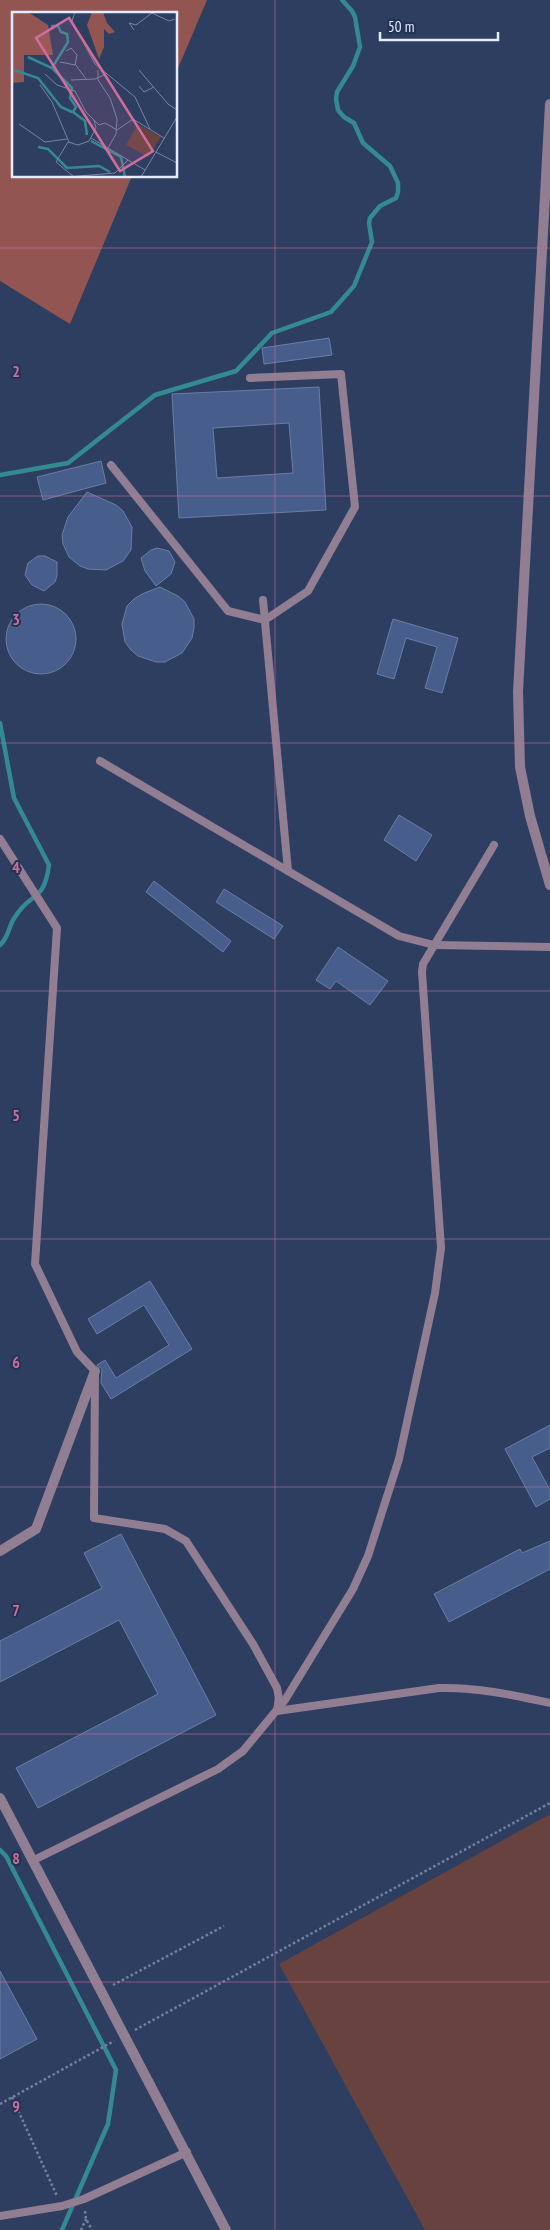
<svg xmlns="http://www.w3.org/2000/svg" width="550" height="2230" font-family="'PT Sans Narrow',sans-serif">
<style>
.green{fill:#67423f}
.forest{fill:#935551}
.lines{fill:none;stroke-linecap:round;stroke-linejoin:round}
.stream{stroke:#338a92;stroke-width:4.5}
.building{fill:#475e8d;stroke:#6b7da4;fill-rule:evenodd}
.path{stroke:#75829d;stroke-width:2.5;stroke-dasharray:2.5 2.5;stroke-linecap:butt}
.lane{stroke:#917e92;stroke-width:8}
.street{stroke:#917e92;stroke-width:10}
.grid{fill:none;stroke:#d06d9c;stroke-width:1;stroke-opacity:0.55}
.inset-river{fill:none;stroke:#338a92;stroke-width:2.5}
.inset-road{fill:none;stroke:#77849f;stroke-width:1}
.view{fill:#d06d9c;fill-opacity:0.15;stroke:#d06d9c;stroke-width:2.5}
.inset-edge{fill:none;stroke:#e4ecfe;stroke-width:2.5}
.grid-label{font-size:16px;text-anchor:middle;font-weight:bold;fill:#d06d9c;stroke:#243355;stroke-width:4;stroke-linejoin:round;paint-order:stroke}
</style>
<rect width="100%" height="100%" fill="#2e3e60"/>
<polygon class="green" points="550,1814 550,2230 425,2230 279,1964"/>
<polygon class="forest" points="0,0 207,0 176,73 176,14 14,14 14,176 132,176 70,324 0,281"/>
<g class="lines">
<g class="stream">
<polyline points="0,475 68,463 155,395 236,371 272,333 331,312 354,286 372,242 369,223 370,218 380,206 396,198 398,192 398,183 390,166 363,143 354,123 344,117 338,110 336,99 337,92 353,66 360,47 355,17 352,11 342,0"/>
<path d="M0 723 14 798 49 865C44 903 31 891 15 917 8 926 10 936 0 945"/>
<polyline points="0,1850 6,1856 116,2070 108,2124 62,2230"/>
</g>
</g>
<g class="building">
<polygon points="329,338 332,355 264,364 262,348"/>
<path d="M319 387 326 510 179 518 172 394ZM289 423 293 473 217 478 213 428Z"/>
<polygon points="101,461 106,483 43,500 37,477"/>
<polygon points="87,492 116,505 123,511 132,527 131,550 123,561 106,570 88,569 80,566 69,557 63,544 62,535 68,517"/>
<polygon points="157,548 169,551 175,562 171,574 156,586 145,571 141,558 151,550"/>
<polygon points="38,556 45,556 57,562 57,576 55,582 44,591 32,585 25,575 28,563"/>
<polygon points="160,587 178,596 185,602 194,619 194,628 192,638 182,653 165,662 156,662 138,656 131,650 125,642 122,624 127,606 134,599 142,594"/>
<circle cx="41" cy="639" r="35"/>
<polygon points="393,619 458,638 442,693 425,688 437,647 406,638 394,679 377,674"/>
<polygon points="399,815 432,835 416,861 384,840"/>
<polygon points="154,881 231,941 223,952 146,892"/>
<polygon points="224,889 283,926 274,939 216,902"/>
<polygon points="338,947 388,981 370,1005 336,981 330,989 316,980"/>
<polygon points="150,1281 192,1349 111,1399 101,1383 102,1369 97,1365 105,1360 116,1378 169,1345 144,1305 97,1334 88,1319"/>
<polygon points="550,1425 550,1448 532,1457 550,1490 550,1499 536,1507 505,1449"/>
<polygon points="121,1534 216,1715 38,1808 16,1768 158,1694 119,1620 0,1682 0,1641 102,1588 84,1553"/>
<polygon points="550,1541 550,1569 449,1622 434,1594 520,1549 522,1553"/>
<polygon points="0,1971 37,2039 0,2059"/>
</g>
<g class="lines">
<g class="path">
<polyline points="113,1985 224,1926"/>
<polyline points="135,2030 550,1803"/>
<polyline points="12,2097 57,2196"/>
<polyline points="0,2104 114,2041"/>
<polyline points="85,2211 86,2219 92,2230"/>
<polyline points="81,2230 86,2219"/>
</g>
<g class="lane">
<polyline points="111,465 228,611 265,620 308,591 355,507 341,374 250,378"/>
<polyline points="263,600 288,871"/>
<polyline points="100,761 399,936 434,945 550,947"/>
<path d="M0 839 57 928 35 1264 77 1352 95 1371 94 1518 165 1529 186 1541 253 1644 277 1688 279 1698 277 1711 439 1688C477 1687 513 1695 550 1703"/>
<polyline points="34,1860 218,1769 243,1751 285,1700 353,1589 368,1556 399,1459 435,1293 441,1248 422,972 423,964 494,845"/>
<polyline points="0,2216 62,2206 84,2199 187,2152"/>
</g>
<g class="street">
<polyline points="550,104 518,692 520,767 530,816 550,885"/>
<polyline points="0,1551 36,1529 95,1371"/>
<polyline points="0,1798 226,2230"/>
</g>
</g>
<path class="grid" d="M275 0V2230M0 248H550M0 496H550M0 743H550M0 991H550M0 1239H550M0 1487H550M0 1734H550M0 1982H550"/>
<g transform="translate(12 12)">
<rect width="165" height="165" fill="#2e3e60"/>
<path d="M126 112 149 125 136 145 114 133Z" fill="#67423f"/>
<path d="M0 0H16L36 13 41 43H12V70L0 71ZM80 0H91L95 11 103 20 97 22 92 17V35L87 47 75 13Z" fill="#935551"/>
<path class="inset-river" d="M39 14H46L49 20 55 22 56 30 40 56M16 45 40 56 60 76 58 86 64 95 61 100 73 109 75 123M2 58 26 66 49 95 60 100M79 129 109 145 113 165M26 135 36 137 55 156 87 154 98 160"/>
<path class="inset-road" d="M63 0 60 9 83 52 123 85 138 117M122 18 117 11 124 13 140 1 157 9 163 7M48 50 63 53 65 43 59 36 54 39M63 52 74 67M86 58V68L98 86 105 107 104 122 96 136M127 58 156 92 165 98M33 62 45 73 63 79 74 100 87 113 93 111 105 118 121 107 152 126M59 68 83 67 94 62M28 73 40 90 57 130M127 74 132 80 142 75M7 112 33 130 55 127M79 126 133 158M144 140 165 151M55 165 103 161 116 148M62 165 44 150 56 130 66 133 77 129 84 116 82 108M129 165 165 105"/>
<path class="view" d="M57 6 141 139 108 159 24 26Z"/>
<rect width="165" height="165" class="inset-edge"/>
</g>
<g class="grid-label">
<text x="16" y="377">2</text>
<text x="16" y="625">3</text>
<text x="16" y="873">4</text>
<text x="16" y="1121">5</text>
<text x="16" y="1368">6</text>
<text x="16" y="1616">7</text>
<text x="16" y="1864">8</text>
<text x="16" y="2112">9</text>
</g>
<path d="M380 32v8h118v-8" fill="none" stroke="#e4ecfe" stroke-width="2.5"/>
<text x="388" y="32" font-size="15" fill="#e4ecfe" stroke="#243355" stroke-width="4" paint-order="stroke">50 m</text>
</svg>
